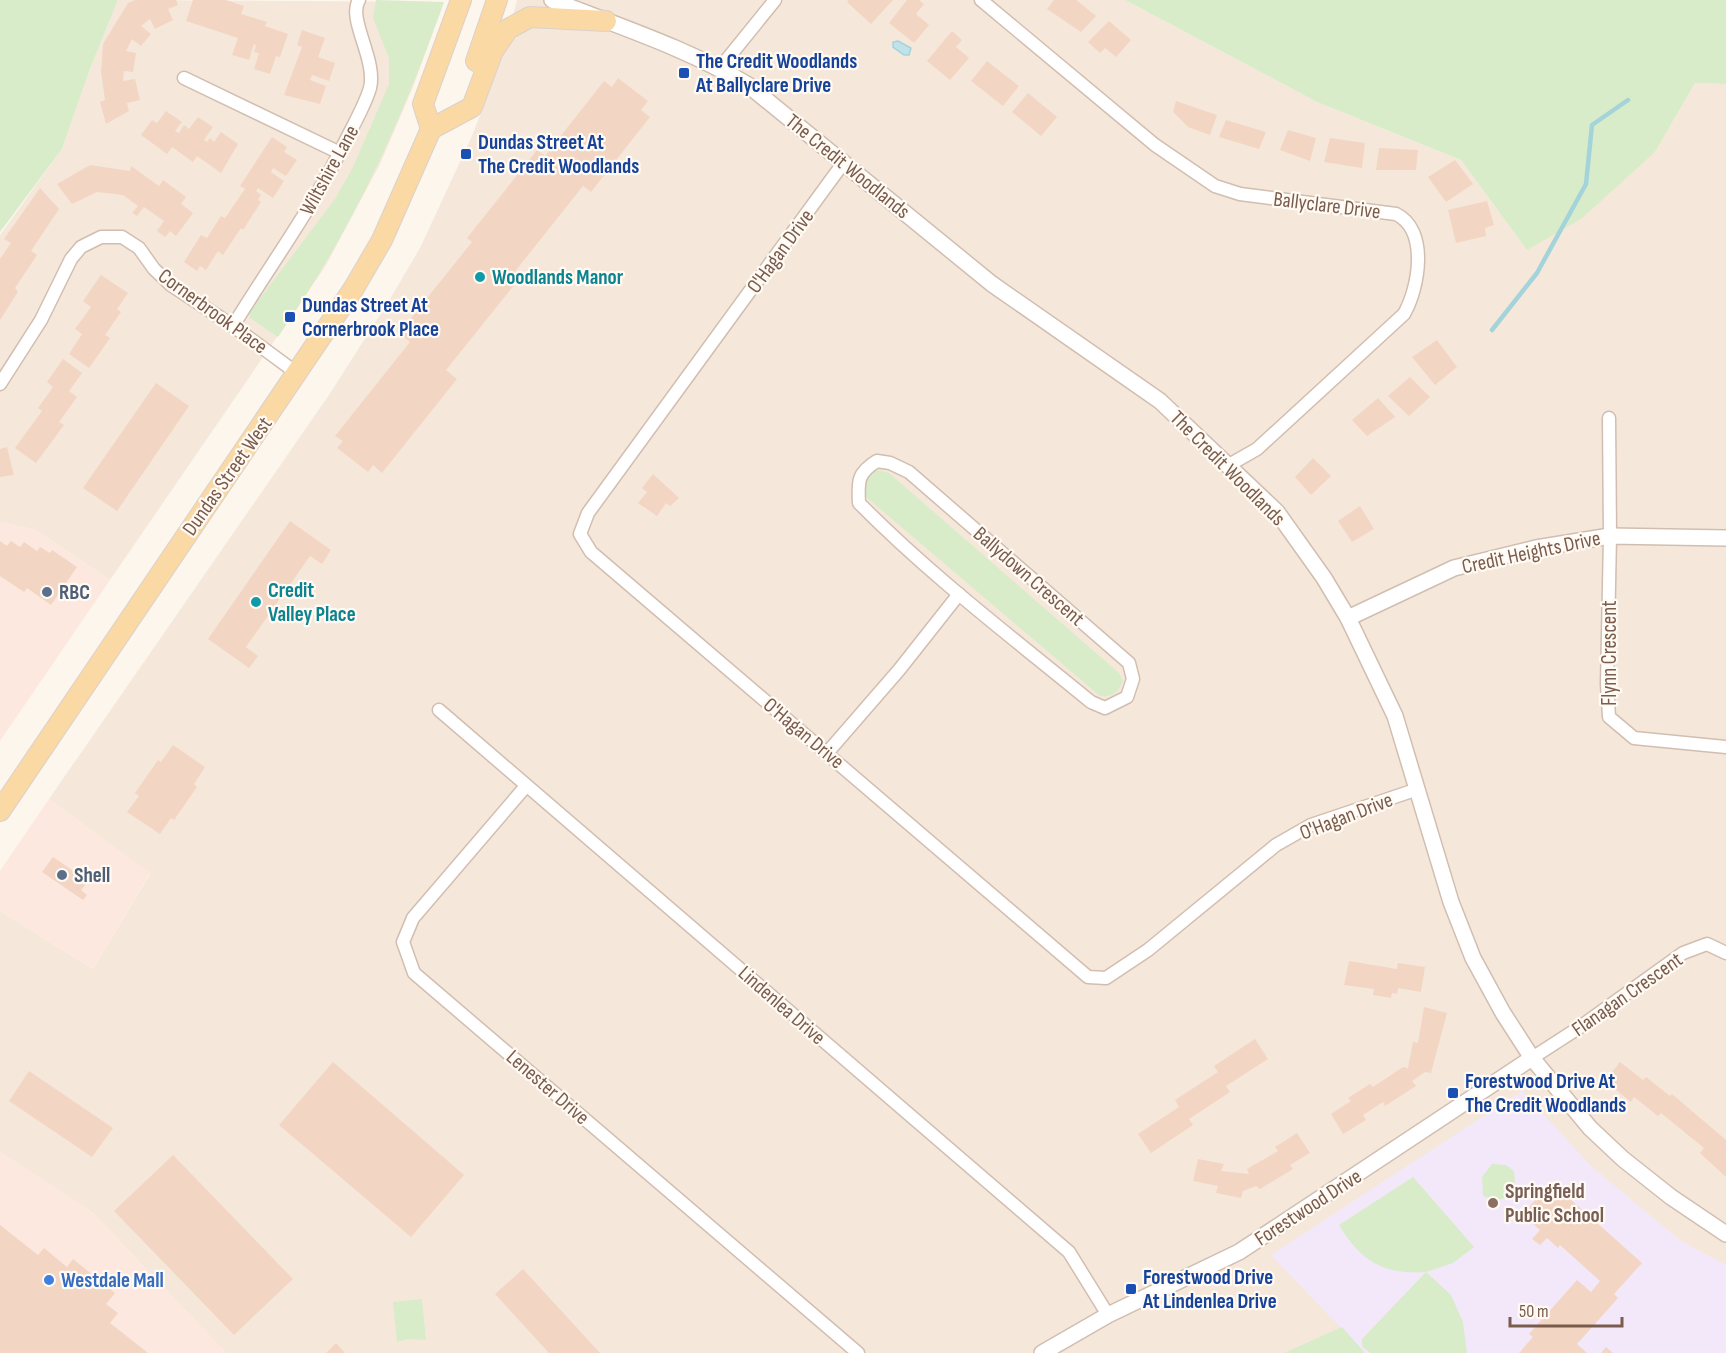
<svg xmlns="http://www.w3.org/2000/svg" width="1726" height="1353" font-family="'Sofia Sans Condensed',sans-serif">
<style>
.residential{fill:#f5e8da}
.commercial{fill:#fde8e0}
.education{fill:#f3e8fa}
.green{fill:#d8ecc9}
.water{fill:#bfe3e8;stroke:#a5d3da;stroke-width:1.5}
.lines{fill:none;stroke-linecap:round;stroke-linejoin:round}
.stream{stroke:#a5d3da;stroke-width:4.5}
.building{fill:#f3d5c3}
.minor-casing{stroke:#d1beb0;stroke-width:15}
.tertiary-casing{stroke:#d1beb0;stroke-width:18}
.primary-casing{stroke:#dad1cd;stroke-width:22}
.minor{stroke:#fff;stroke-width:12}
.tertiary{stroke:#fff;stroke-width:15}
.primary{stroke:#fbd9a5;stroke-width:20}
.transit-dot{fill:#1a4fb4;stroke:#fffaf3;stroke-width:2}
.culture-dot{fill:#0f9aa8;stroke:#fffaf3;stroke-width:2}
.service-dot{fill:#5c6f8a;stroke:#fffaf3;stroke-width:2}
.education-dot{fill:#8d6e63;stroke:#fffaf3;stroke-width:2}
.shop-dot{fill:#3f7fe0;stroke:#fffaf3;stroke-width:2}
.labels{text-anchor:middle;stroke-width:4.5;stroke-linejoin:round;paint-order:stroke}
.transit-label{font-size:21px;font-weight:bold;fill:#164399;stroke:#fffaf3;text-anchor:start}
.street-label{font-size:21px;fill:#7a5c4d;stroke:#fffaf3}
.culture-label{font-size:21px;font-weight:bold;fill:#0d838f;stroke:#fffaf3;text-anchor:start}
.service-label{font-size:21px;font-weight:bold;fill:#4e5e75;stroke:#fffaf3;text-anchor:start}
.education-label{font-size:21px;font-weight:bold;fill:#785e54;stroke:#fffaf3;text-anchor:start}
.shop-label{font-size:21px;font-weight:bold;fill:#366cbe;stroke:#fffaf3;text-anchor:start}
</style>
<rect width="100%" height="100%" fill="#fdf6ec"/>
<g class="residential">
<polygon points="118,0 444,2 413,87 380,164 325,267 110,580 36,530 0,522 0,235 62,149 90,69"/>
<polygon points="517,0 1125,0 1317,102 1461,160 1527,250 1655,152 1695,83 1726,84 1726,1353 226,1353 93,1213 0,1152 0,911 93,969 150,874 49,799 331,392 390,299 420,248 472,136 504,52"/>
</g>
<g class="commercial">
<polygon points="0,522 36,530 110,580 0,741"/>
<polygon points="49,799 150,873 93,969 0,911 0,871"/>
<polygon points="0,1152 93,1213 226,1353 0,1353"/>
</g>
<polygon class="education" points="1522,1091 1591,1166 1681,1241 1726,1265 1726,1353 1365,1353 1271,1255"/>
<g class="green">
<polygon points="0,0 118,0 90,69 62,149 0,232"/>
<path d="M376 0 444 2C399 127 354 227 278 337L250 318 249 313 335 199 353 167 389 84V58L373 18Z"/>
<polygon points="1125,0 1726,0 1726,84 1695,83 1655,152 1581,219 1527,250 1461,160 1317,102"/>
<path d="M877 470 889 473 1119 673 1123 681C1117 693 1114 697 1100 696L866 497C863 484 865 477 877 470Z"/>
<polygon points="1492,1164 1506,1165 1514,1171 1515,1183 1507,1198 1494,1200 1483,1196 1482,1177"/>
<path d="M1413 1177 1474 1247 1453 1263 1426 1272 1451 1295 1463 1322 1467 1353H1370L1362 1346V1339L1426 1272C1383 1275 1361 1261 1339 1225Z"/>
<polygon points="422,1299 426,1340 408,1339 397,1342 393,1302"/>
<polygon points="1342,1327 1365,1353 1284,1353"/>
</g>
<polygon class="water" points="898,41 911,48 909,55 904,55 893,47 893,42"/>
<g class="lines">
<polyline class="stream" points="1492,330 1537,273 1586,184 1592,125 1628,100"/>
</g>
<g class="building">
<polygon points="135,0 176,0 178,5 168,9 173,20 155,29 150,19 141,26 151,34 141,46 132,39 126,51 136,53 133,72 124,71 123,81 135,79 140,100 127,103 129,111 106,124 100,102 105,100 101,72 103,44 128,3"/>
<polygon points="193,0 226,0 244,6 241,14 267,22 265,26 288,34 280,57 276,56 270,74 254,69 259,53 254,52 256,45 254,44 249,60 232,55 238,38 186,21"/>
<polygon points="849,0 893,0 871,24 847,2"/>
<polygon points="907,0 919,0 924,4 916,14 929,25 914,43 889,23"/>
<polygon points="1054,0 1076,0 1096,16 1081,32 1047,9"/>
<polygon points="1109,21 1131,40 1116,57 1105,48 1100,53 1088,42"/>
<polygon points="302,30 325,38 318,57 335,63 329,81 312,75 310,80 326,86 320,104 284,95 302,47 297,45"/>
<polygon points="952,31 962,40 956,47 969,58 950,80 927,61"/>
<polygon points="987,61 1019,86 1003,106 971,81"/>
<polygon points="618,78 648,101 641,110 650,117 591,192 583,186 513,274 519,279 446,370 457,379 382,473 373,465 368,472 337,448 343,441 335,436 410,342 399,333 472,242 467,238 537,150 545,156 604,81 612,87"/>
<polygon points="1028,93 1057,117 1041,136 1012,112"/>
<polygon points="1176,101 1217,115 1210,135 1188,127 1173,112"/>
<polygon points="166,111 182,122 175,131 179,133 184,125 189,129 198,117 213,127 204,140 207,142 210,138 214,142 221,132 238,144 221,173 197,156 193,162 172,147 167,154 141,135 152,120 157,123"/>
<polygon points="1226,120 1266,132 1259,149 1219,137"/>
<polygon points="1288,130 1316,138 1310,161 1280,150"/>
<polygon points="272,137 287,147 284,152 297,160 286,176 273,168 271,172 284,181 273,198 258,188 256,191 261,195 258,200 261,202 243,230 241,228 223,255 218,251 206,270 200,266 197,271 184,262 201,235 207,238 221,216 225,218 245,189 240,186"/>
<polygon points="1330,138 1365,143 1362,168 1324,162"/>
<polygon points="1379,148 1418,150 1416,170 1376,170"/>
<polygon points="1455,160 1473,184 1446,202 1428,177"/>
<polygon points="90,165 130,171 131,166 159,186 163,180 186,197 181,204 193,213 176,236 170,231 165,237 157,231 164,221 144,207 137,216 132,213 138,206 123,195 97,192 72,204 57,184"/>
<polygon points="40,188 59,209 31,251 37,255 15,288 18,292 0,320 0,259 11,243 4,239"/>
<polygon points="1487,201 1494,225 1485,228 1486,236 1456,243 1448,210"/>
<polygon points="101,275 128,293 117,309 121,312 105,335 110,338 89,368 69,354 82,334 75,329 91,307 83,301"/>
<polygon points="1437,340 1457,367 1435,385 1412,357"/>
<polygon points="63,359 82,373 69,391 77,397 59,422 64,425 36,463 15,448 42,411 38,408 53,387 47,382"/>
<polygon points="1410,377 1430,397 1409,416 1388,396"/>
<polygon points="156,383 189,406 117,511 83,488"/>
<polygon points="1378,398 1395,417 1367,436 1352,420"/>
<polygon points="7,447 14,475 0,477 0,449"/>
<polygon points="1313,458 1331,476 1311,495 1295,477"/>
<polygon points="653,474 679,498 670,506 666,503 657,516 638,503 647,492 642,488"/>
<polygon points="1360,506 1374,529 1352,542 1338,521"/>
<polygon points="290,521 331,550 322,564 310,556 246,647 258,656 249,668 208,639"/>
<polygon points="0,541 7,546 11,541 20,547 24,542 37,551 40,547 50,553 52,550 77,567 51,605 27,588 24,592 0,576"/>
<polygon points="173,745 205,767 194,784 197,787 174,820 171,818 160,834 127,812 139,796 135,793 158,760 161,762"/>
<polygon points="53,857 88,881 81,890 87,895 83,900 42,872"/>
<polygon points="1349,961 1397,969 1398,963 1425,967 1421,992 1398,988 1397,994 1392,993 1391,998 1373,995 1374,989 1344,985"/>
<polygon points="1424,1007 1447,1013 1431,1073 1425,1072 1412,1081 1416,1086 1385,1106 1383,1102 1363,1115 1366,1120 1343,1134 1331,1114 1351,1101 1348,1098 1370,1084 1373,1087 1403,1067 1408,1068 1413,1042 1418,1043"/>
<polygon points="1255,1039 1268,1059 1226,1086 1230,1092 1189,1119 1193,1125 1151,1153 1138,1134 1179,1107 1175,1100 1218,1072 1214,1066"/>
<polygon points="333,1062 464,1175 411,1237 279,1125"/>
<polygon points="1620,1062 1643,1080 1646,1077 1670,1096 1672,1094 1726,1140 1726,1177 1700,1153 1704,1148 1661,1113 1658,1116 1634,1097 1631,1102 1605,1081"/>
<polygon points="29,1071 113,1128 92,1157 9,1101"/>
<polygon points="1297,1133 1310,1153 1290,1165 1293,1169 1260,1189 1256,1186 1243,1191 1241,1198 1216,1193 1218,1186 1193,1181 1198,1159 1224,1164 1221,1171 1249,1174 1247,1169 1278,1151 1275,1147"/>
<polygon points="173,1155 293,1279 234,1335 114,1211"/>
<polygon points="1551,1182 1642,1263 1614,1294 1618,1298 1577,1344 1587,1353 1519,1353 1533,1337 1529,1334 1577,1280 1591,1292 1600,1281 1560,1245 1558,1248 1547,1238 1540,1245 1532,1239 1540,1230 1522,1215"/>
<polygon points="0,1225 38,1255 44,1248 67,1267 73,1259 115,1293 106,1304 118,1313 110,1323 148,1353 0,1353"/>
<polygon points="523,1269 600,1353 549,1353 495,1294"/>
<polygon points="336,1343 345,1353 326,1353"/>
<polygon points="1606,1347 1613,1353 1601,1353"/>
</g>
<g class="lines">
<g class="minor-casing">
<g id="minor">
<path d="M981 0 1155 145 1215 186 1240 194 1396 214C1429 230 1419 288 1404 314L1257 449 1229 465"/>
<polyline points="720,68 775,0"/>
<polyline points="184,78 340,153"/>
<polyline points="844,162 588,513 580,534 591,552 1088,977 1106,978 1148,950 1276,845 1311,825 1415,790"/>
<path d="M233 326C271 264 315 204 347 138 355 122 365 105 370 88 377 59 347 19 359 0"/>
<polyline points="0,384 41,320 71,259 81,247 101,237 122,237 139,248 154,269 171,285 233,326 298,374"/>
<polyline points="1609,418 1610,536 1607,684 1609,717 1634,738 1726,747"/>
<path d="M877 461 890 463 909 472 1129 663 1133 679 1127 697 1105 708 1091 702C1013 638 931 576 859 503 858 482 857 473 877 461Z"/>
<polyline points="439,710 1069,1252 1108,1315"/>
<polyline points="827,753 899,670 959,594"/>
<polyline points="526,786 413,918 403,942 414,973 858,1353"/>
<polyline points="1532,1058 1580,1027 1683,953 1707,944 1726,953"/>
</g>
</g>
<g class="tertiary-casing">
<g id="tertiary">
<path d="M552 0C618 26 687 48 748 85L992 284 1160 401 1277 512 1324 578 1348 618 1395 716 1451 902 1473 958 1503 1013 1532 1058 1590 1128 1623 1159 1671 1197 1726 1234"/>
<polyline points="1348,618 1454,568 1536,548 1610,536 1726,538"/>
<polyline points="1042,1353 1108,1315 1239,1252 1532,1058"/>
</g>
</g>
<g class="primary-casing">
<g id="primary">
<polyline points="476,61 497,0"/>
<polyline points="431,129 423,104 461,0"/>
<polyline points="0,811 354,288 382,240 431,129 472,107 493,51 508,29 530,17 606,21"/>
</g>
</g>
<use href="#minor" class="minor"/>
<use href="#tertiary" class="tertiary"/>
<use href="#primary" class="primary"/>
</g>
<g class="transit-dot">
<rect x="678" y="67" width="12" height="12" rx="3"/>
<rect x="460" y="148" width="12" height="12" rx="3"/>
<rect x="284" y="311" width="12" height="12" rx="3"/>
<rect x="1447" y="1087" width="12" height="12" rx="3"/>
<rect x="1125" y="1283" width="12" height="12" rx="3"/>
</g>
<g class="culture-dot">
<circle cx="480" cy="277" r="6"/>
<circle cx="256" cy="602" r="6"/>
</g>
<g class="service-dot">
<circle cx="47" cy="592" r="6"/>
<circle cx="62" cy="875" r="6"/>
</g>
<circle class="education-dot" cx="1493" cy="1203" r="6"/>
<circle class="shop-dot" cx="49" cy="1280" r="6"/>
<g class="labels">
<g class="transit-label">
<text x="696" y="68">The Credit Woodlands<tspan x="696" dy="24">At Ballyclare Drive</tspan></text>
<text x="478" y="149">Dundas Street At<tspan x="478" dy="24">The Credit Woodlands</tspan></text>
<text x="302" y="312">Dundas Street At<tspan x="302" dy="24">Cornerbrook Place</tspan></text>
<text x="1465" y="1088">Forestwood Drive At<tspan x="1465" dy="24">The Credit Woodlands</tspan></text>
<text x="1143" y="1284">Forestwood Drive<tspan x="1143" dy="24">At Lindenlea Drive</tspan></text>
</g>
<g class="street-label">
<text transform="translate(848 166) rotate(39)" y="7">The Credit Woodlands</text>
<text transform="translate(329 170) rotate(-61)" y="7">Wiltshire Lane</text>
<text transform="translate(1327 205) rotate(7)" y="7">Ballyclare Drive</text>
<text transform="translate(780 251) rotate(-54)" y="7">O'Hagan Drive</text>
<text transform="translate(213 311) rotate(36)" y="7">Cornerbrook Place</text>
<text transform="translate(1228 468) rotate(45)" y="7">The Credit Woodlands</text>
<text transform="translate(227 476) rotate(-55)" y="7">Dundas Street West</text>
<text transform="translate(1531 552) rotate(-12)" y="7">Credit Heights Drive</text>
<text transform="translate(1029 576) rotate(41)" y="7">Ballydown Crescent</text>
<text transform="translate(1609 653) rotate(-90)" y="7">Flynn Crescent</text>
<text transform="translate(804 733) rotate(40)" y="7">O'Hagan Drive</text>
<text transform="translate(1346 816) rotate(-21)" y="7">O'Hagan Drive</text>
<text transform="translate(1627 994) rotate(-35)" y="7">Flanagan Crescent</text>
<text transform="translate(782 1005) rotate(41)" y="7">Lindenlea Drive</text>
<text transform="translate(548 1087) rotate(41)" y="7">Lenester Drive</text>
<text transform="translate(1308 1207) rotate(-33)" y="7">Forestwood Drive</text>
</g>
<g class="culture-label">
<text x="492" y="284">Woodlands Manor</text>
<text x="268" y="597">Credit<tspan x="268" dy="24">Valley Place</tspan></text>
</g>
<g class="service-label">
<text x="59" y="599">RBC</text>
<text x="74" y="882">Shell</text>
</g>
<g class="education-label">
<text x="1505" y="1198">Springfield<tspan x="1505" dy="24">Public School</tspan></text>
</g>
<g class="shop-label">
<text x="61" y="1287">Westdale Mall</text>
</g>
</g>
<path d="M1510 1317v9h112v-9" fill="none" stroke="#7a5c4d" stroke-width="3"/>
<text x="1519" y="1317" font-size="18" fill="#7a5c4d" stroke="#fffaf3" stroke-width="4.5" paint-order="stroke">50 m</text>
</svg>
